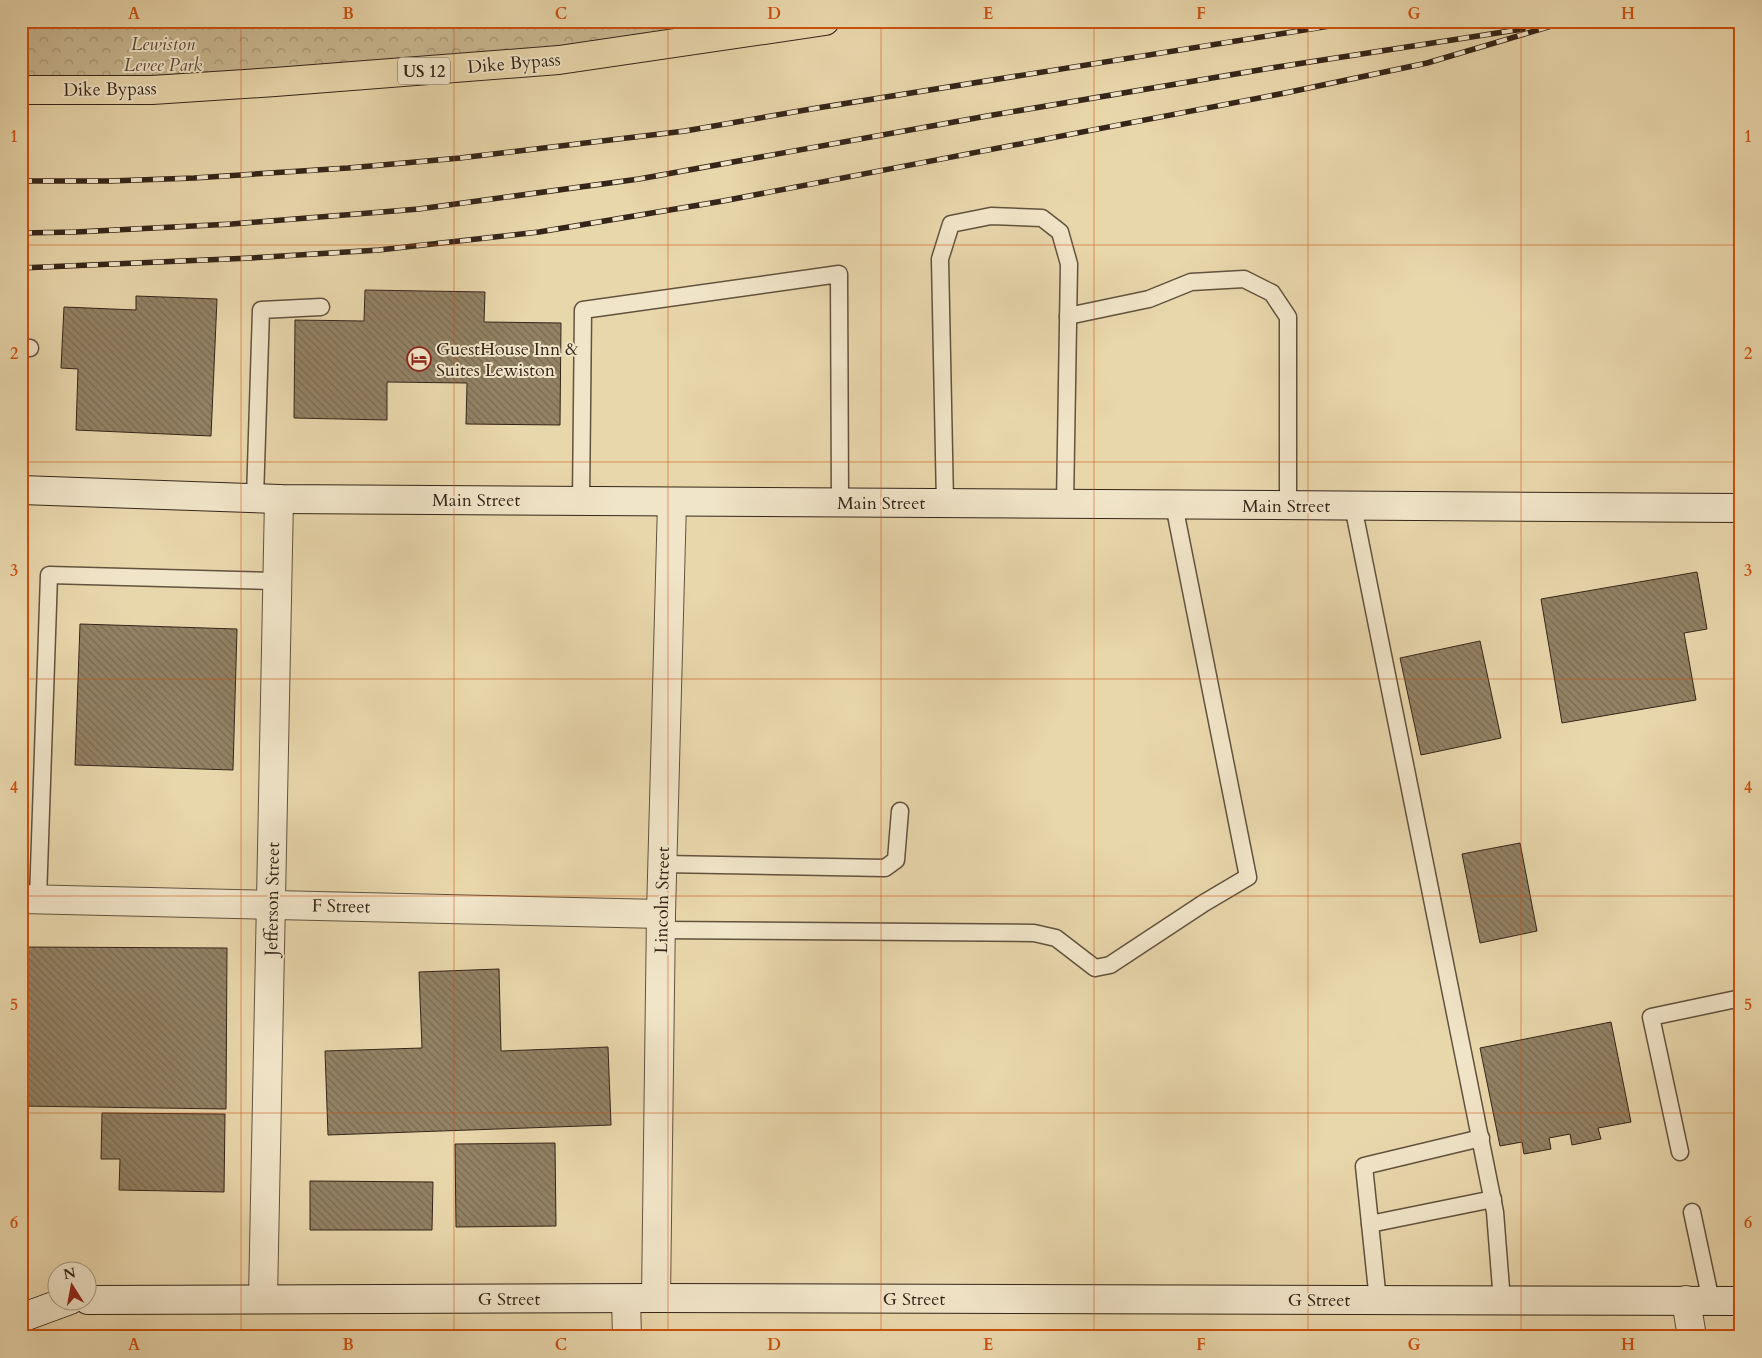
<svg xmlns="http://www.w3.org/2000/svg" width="1762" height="1358" font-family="Cardo,serif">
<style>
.park{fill:url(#park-crowns);stroke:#806f56}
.building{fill:url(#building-back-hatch);stroke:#352519}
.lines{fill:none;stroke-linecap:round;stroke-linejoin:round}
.lane-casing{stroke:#62523e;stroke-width:19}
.street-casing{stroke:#62523e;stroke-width:30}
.secondary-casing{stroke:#352519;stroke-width:30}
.highway-casing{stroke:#352519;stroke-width:30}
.lane{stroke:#f1e5c9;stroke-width:16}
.street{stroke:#f1e5c9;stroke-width:28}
.secondary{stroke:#f1e5c9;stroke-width:28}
.highway{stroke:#e9d7ac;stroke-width:28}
.rail-casing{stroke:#352519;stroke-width:5.5}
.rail{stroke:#f1e5c9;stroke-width:4;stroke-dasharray:11;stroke-linecap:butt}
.grid{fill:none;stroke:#cd510e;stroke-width:1;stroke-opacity:0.55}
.labels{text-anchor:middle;stroke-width:4;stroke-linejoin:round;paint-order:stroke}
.shield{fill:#f1e5c9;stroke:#6d5f4e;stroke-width:1}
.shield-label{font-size:16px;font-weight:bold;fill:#352519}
.park-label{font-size:18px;font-style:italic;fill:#5a4a38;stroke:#f1e5c9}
.street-label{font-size:18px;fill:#352519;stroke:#f1e5c9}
.poi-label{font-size:18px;fill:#352519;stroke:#f1e5c9;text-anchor:start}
.neatline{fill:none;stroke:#cd510e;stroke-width:2}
.grid-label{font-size:16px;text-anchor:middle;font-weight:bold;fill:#cd510e}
</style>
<defs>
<pattern id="park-crowns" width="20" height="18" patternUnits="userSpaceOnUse" patternTransform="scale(1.25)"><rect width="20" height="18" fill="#cab993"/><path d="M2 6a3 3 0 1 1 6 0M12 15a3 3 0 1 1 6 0" fill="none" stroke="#a59677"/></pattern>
<pattern id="building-back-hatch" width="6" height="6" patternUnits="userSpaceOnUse" patternTransform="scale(1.25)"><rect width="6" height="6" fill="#938265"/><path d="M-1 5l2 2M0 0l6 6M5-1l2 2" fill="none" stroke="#796a52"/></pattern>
</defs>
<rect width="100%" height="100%" fill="#e9d7ac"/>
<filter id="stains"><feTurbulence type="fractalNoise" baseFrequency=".004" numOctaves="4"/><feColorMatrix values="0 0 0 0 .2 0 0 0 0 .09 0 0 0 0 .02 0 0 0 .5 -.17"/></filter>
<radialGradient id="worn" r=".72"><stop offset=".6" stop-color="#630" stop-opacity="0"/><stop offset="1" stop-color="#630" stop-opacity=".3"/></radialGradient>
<polygon class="park" points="21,21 825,21 617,51 21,90"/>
<g class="building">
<polygon points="365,290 485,292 484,322 561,323 560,425 466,424 467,383 387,382 387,420 294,418 295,320 364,321"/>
<polygon points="136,296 217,299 211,436 76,430 78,369 61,368 64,307 136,310"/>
<polygon points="1697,572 1707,629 1684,633 1696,700 1562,723 1541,599"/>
<polygon points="80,624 237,629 233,770 75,765"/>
<polygon points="1480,641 1501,738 1421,755 1400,658"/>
<polygon points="1520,843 1537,931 1480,943 1462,854"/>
<polygon points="21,947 227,948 226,1109 21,1106"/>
<polygon points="499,969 501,1051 608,1047 611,1125 328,1135 325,1051 422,1048 419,972"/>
<polygon points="1611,1022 1631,1122 1598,1128 1601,1139 1572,1145 1570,1134 1549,1138 1551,1149 1524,1154 1522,1142 1500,1146 1480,1048"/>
<polygon points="102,1113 225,1114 224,1192 119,1190 120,1159 101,1159"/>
<polygon points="555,1143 556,1226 456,1227 455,1144"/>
<polygon points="310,1181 433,1182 432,1230 310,1230"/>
</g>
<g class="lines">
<g class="lane-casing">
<g id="lane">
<polyline points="1068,316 1149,299 1191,282 1244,279 1272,293 1288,317 1288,506"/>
<polyline points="21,347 30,348"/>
<polyline points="255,498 261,310 321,307"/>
<polyline points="581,501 583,310 839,274 840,503"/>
<polyline points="945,503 940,259 951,224 991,216 1042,218 1060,232 1069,264 1065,504"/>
<polyline points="1353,506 1495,1212 1502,1301"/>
<polyline points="662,864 885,868 896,860 900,811"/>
<polyline points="38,899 49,575 277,581"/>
<polyline points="661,930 1034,933 1056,938 1095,968 1110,965 1204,903 1248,877 1174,505"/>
<polyline points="1680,1152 1651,1017 1741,998"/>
<polyline points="1692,1212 1711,1301"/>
<polyline points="1370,1224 1493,1199"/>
<polyline points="1378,1301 1364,1166 1481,1138"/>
</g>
</g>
<g class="street-casing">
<g id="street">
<polyline points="21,899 661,914"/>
<polyline points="656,1298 661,914 672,502"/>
<polyline points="263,1299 279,499"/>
<polyline points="626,1299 627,1337"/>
<polyline points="1686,1300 1692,1337"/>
</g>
</g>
<g class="secondary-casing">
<g id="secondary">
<polyline points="21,490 279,499 1741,508"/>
<polyline points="88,1300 656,1298 1741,1301"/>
<polyline points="21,1318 70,1300"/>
</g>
</g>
<g class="highway-casing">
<polyline id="highway" points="21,90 152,90 275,82 559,60 825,21"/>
</g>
<use href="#lane" class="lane"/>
<use href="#street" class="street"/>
<use href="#secondary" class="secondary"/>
<use href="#highway" class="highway"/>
<g class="rail-casing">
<g id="rail">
<polyline points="21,181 110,181 194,178 348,168 460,158 685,131 817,108 1361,21"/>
<polyline points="21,233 76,232 232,224 419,209 639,179 987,116 1271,68 1523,29"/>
<polyline points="21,268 251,258 379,250 539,232 723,201 1285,93 1427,63 1568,21"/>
</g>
</g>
<use href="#rail" class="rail"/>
</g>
<path class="grid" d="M241 21V1337M454 21V1337M668 21V1337M881 21V1337M1094 21V1337M1308 21V1337M1521 21V1337M21 245H1741M21 462H1741M21 679H1741M21 896H1741M21 1113H1741"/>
<defs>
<g id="hotel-ring" transform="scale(1.25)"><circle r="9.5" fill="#f1e5c9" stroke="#8f2418" stroke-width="1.5"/><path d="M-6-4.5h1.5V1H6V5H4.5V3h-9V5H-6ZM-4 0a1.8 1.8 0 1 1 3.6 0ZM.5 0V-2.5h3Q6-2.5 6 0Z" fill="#8f2418"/></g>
</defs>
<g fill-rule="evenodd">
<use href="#hotel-ring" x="419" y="359"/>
</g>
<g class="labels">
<rect class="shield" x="398" y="57.5" width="52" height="27" rx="4"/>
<g class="shield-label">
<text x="424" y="77">US 12</text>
</g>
<g class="park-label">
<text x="163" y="50">Lewiston<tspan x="163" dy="21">Levee Park</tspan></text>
</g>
<g class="street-label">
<text transform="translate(514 63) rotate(-5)" y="6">Dike Bypass</text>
<text transform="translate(110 89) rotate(-1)" y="6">Dike Bypass</text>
<text x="476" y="506">Main Street</text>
<text x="881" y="509">Main Street</text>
<text x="1286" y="512">Main Street</text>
<text transform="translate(272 899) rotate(-89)" y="6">Jefferson Street</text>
<text transform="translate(662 900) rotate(-89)" y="6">Lincoln Street</text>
<text transform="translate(341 906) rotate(1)" y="6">F Street</text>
<text x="509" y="1305">G Street</text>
<text x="914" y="1305">G Street</text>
<text x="1319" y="1306">G Street</text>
</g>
<g class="poi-label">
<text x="436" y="355">GuestHouse Inn &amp;<tspan x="436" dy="21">Suites Lewiston</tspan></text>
</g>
</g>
<rect width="1762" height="1358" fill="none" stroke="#e9d7ac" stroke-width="55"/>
<g transform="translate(72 1286) rotate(349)"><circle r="24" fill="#f1e5c9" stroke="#a69883"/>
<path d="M0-4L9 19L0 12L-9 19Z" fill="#8f2418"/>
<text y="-8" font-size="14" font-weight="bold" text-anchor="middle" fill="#352519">N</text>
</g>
<rect x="28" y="28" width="1706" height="1302" class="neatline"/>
<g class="grid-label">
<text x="134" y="19">A</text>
<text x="348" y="19">B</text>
<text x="561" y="19">C</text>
<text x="774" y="19">D</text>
<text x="988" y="19">E</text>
<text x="1201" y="19">F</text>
<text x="1414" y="19">G</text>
<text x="1628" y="19">H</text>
<text x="14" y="142">1</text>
<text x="1748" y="142">1</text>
<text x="14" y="359">2</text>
<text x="1748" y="359">2</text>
<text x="14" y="576">3</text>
<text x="1748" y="576">3</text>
<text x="14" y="793">4</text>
<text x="1748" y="793">4</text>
<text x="14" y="1010">5</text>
<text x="1748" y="1010">5</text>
<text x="14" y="1228">6</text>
<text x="1748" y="1228">6</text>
<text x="134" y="1350">A</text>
<text x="348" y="1350">B</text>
<text x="561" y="1350">C</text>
<text x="774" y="1350">D</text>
<text x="988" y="1350">E</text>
<text x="1201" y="1350">F</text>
<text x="1414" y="1350">G</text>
<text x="1628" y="1350">H</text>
</g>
<rect width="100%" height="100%" filter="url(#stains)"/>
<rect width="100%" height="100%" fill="url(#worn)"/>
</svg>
